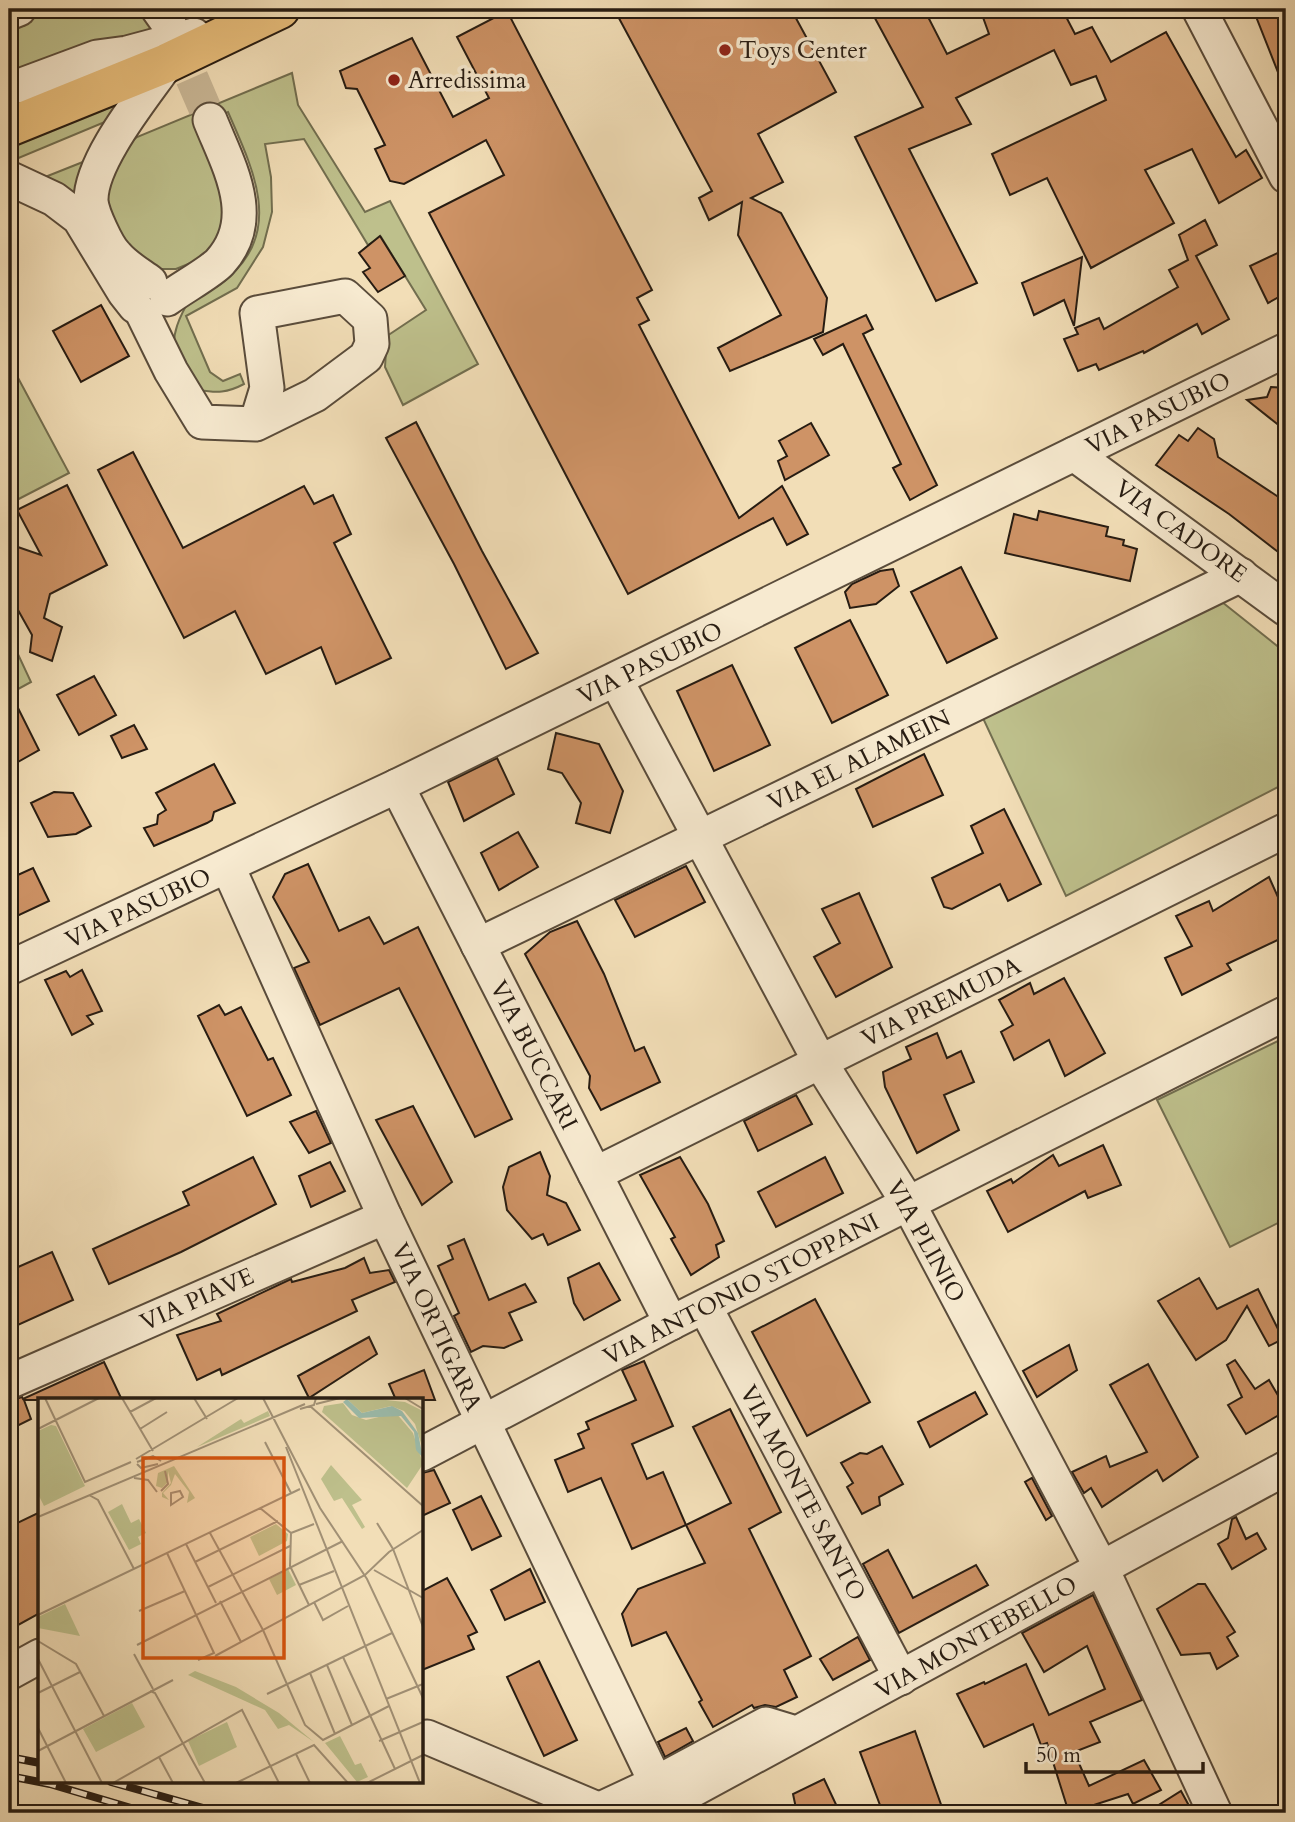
<svg xmlns="http://www.w3.org/2000/svg" width="1295" height="1822" font-family="Cardo,serif">
<style>
.green{fill:#bec08c;stroke:#726e4f;stroke-width:2}
.building{fill:#ce9366;stroke:#271c12;stroke-width:2}
.lines{fill:none;stroke-linecap:round;stroke-linejoin:round}
.minor-tunnel{stroke:#c9b796;stroke-width:33;stroke-dasharray:33 17;stroke-linecap:butt}
.minor-casing{stroke:#5a4c3b;stroke-width:37}
.major-casing{stroke:#271c12;stroke-width:42}
.minor{stroke:#f7ead0;stroke-width:33}
.major{stroke:#e9bf7c;stroke-width:38}
.rail-casing{stroke:#271c12;stroke-width:8}
.rail{stroke:#f7ead0;stroke-width:5;stroke-dasharray:16;stroke-linecap:butt}
.poi-dot{fill:#8f2418;stroke:#f7ead0;stroke-width:2.5}
.labels{text-anchor:middle;stroke-width:7;stroke-linejoin:round;paint-order:stroke}
.poi-label{font-size:24px;fill:#271c12;stroke:#f7ead0;text-anchor:start}
.street-label{font-size:24px;fill:#271c12;stroke:#f7ead0}
.inset-road{fill:none;stroke:#a19075;stroke-width:2}
.view{fill:#d5530d;fill-opacity:0.15;stroke:#d5530d;stroke-width:3.5}
.inset-edge{fill:none;stroke:#271c12;stroke-width:3.5}
</style>
<rect width="100%" height="100%" fill="#f2deb7"/>
<filter id="stains"><feTurbulence type="fractalNoise" baseFrequency=".00286" numOctaves="4"/><feColorMatrix values="0 0 0 0 .2 0 0 0 0 .09 0 0 0 0 .02 0 0 0 .5 -.17"/></filter>
<radialGradient id="worn" r=".72"><stop offset=".6" stop-color="#630" stop-opacity="0"/><stop offset="1" stop-color="#630" stop-opacity=".3"/></radialGradient>
<g class="green">
<polygon points="56,9 138,9 143,13 154,33 9,75 9,28"/>
<path d="M292 73 298 105 365 212 390 201 478 364 403 405 385 367 387 336 426 310 381 237 368 245 304 139 265 144 271 177 272 212 263 247 237 288 186 316 210 372 223 381 240 374 244 384C227 393 217 393 199 390 193 381 180 368 176 357 169 336 181 314 191 297 210 293 223 284 236 270 282 223 249 161 228 112L202 123 230 193 219 243 203 258 176 269H157L138 263 103 211 119 151 137 137Z"/>
<polygon points="115,105 112,119 9,162 9,141"/>
<polygon points="98,156 85,214 35,181"/>
<polygon points="9,361 69,473 9,504"/>
<polygon points="1222,602 1286,653 1286,783 1066,896 982,716"/>
<polygon points="9,635 31,682 9,694"/>
<polygon points="1286,1037 1286,1219 1230,1247 1157,1100"/>
</g>
<g class="building">
<polygon points="614,9 791,9 836,92 758,134 783,182 751,198 781,213 827,298 823,332 730,371 718,348 781,315 738,235 742,202 709,220 699,198 712,191"/>
<polygon points="870,9 924,9 947,54 989,34 980,9 1062,9 1075,34 1092,27 1111,62 1166,32 1236,157 1246,150 1262,178 1219,203 1192,149 1145,170 1174,223 1091,268 1047,178 1010,195 992,154 1106,100 1096,76 1071,85 1054,50 956,98 971,124 909,149 977,283 936,301 855,137 923,107"/>
<polygon points="1253,9 1286,9 1286,90 1285,90"/>
<polygon points="507,11 652,290 637,298 649,320 639,325 739,518 782,486 808,534 787,545 773,518 628,594 429,213 504,175 486,140 404,184 390,181 375,149 385,145 357,89 346,88 340,71 412,38 453,117 489,98 457,37"/>
<polygon points="1205,220 1217,245 1196,256 1229,319 1202,334 1197,324 1144,353 1143,351 1099,370 1096,364 1078,371 1064,339 1078,334 1075,328 1099,318 1104,329 1178,287 1169,270 1188,260 1179,235"/>
<polygon points="380,236 405,276 378,292 363,272 370,268 359,253"/>
<polygon points="1286,249 1286,293 1268,303 1250,266"/>
<polygon points="1082,257 1074,326 1064,300 1034,315 1022,283"/>
<polygon points="101,305 129,356 81,382 53,331"/>
<polygon points="866,315 873,329 863,334 937,485 910,500 893,468 901,464 843,344 823,355 814,339"/>
<polygon points="1271,387 1286,388 1286,431 1247,400 1267,397"/>
<polygon points="416,422 482,551 538,653 506,669 454,564 386,438"/>
<polygon points="811,423 829,455 785,480 778,461 787,456 779,441"/>
<polygon points="1198,428 1214,439 1218,457 1286,502 1286,558 1229,514 1156,465 1179,435 1188,441"/>
<polygon points="133,452 183,548 304,486 314,504 333,495 351,534 334,543 391,658 336,684 321,647 266,674 235,611 184,638 98,470"/>
<polygon points="67,485 107,565 50,594 44,618 62,627 52,661 30,652 32,635 9,594 9,544 41,555 17,510"/>
<polygon points="1039,511 1108,527 1106,536 1124,540 1123,545 1137,549 1130,581 1005,553 1014,514 1037,520"/>
<polygon points="961,567 997,638 947,663 911,592"/>
<polygon points="893,569 899,586 876,604 850,608 845,592 852,584 880,571"/>
<polygon points="850,620 888,695 832,723 795,648"/>
<polygon points="732,665 770,745 714,771 677,691"/>
<polygon points="94,676 116,715 79,735 57,695"/>
<polygon points="9,690 39,750 16,763 9,746"/>
<polygon points="134,725 147,749 122,758 111,736"/>
<polygon points="556,733 599,744 623,791 610,833 576,823 581,803 562,773 548,769"/>
<polygon points="924,754 943,795 873,827 856,789"/>
<polygon points="497,758 514,794 464,821 448,782"/>
<polygon points="214,764 235,803 214,812 212,820 207,823 154,846 144,828 157,824 158,815 166,810 156,793"/>
<polygon points="54,792 73,793 91,826 76,834 48,837 31,803"/>
<polygon points="1004,809 1041,884 1008,901 1000,884 952,909 944,907 932,878 983,853 971,826"/>
<polygon points="518,832 538,867 499,890 481,853"/>
<polygon points="308,864 339,931 369,917 384,944 418,927 512,1119 475,1137 399,988 320,1025 294,968 309,962 273,897 285,874"/>
<polygon points="686,866 705,902 635,937 615,900"/>
<polygon points="33,868 49,901 17,916 9,900 9,879"/>
<polygon points="1269,877 1286,915 1286,936 1227,964 1231,970 1182,995 1165,958 1192,946 1176,916 1209,901 1213,911"/>
<polygon points="859,893 892,967 836,997 814,957 840,943 822,909"/>
<polygon points="577,921 604,974 635,1051 644,1047 660,1082 601,1110 589,1088 590,1076 525,954 550,932"/>
<polygon points="82,970 102,1011 87,1016 93,1024 72,1035 45,980 66,971 70,977"/>
<polygon points="1064,978 1105,1053 1065,1076 1049,1040 1014,1060 1001,1032 1013,1025 999,1000 1030,983 1034,994"/>
<polygon points="219,1005 225,1015 241,1007 268,1060 273,1058 291,1095 247,1116 198,1016"/>
<polygon points="937,1033 947,1058 961,1051 974,1082 944,1095 959,1130 917,1153 885,1087 883,1072 911,1059 906,1047"/>
<polygon points="796,1095 812,1124 758,1151 744,1121"/>
<polygon points="413,1106 452,1182 422,1205 376,1120"/>
<polygon points="316,1111 331,1143 309,1153 290,1122"/>
<polygon points="1103,1145 1121,1185 1088,1198 1085,1191 1008,1232 987,1191 1011,1179 1013,1183 1053,1155 1059,1166"/>
<polygon points="540,1152 550,1176 547,1195 566,1203 580,1230 548,1245 543,1234 532,1239 507,1210 503,1187 509,1167"/>
<polygon points="253,1157 276,1204 181,1252 109,1284 93,1249 189,1205 183,1192"/>
<polygon points="680,1157 708,1204 724,1241 716,1245 719,1257 691,1275 671,1239 675,1237 640,1175"/>
<polygon points="825,1157 843,1193 776,1227 758,1192"/>
<polygon points="330,1162 345,1191 311,1207 299,1176"/>
<polygon points="464,1239 489,1300 525,1284 536,1302 509,1313 522,1340 504,1348 483,1346 471,1352 454,1316 459,1313 438,1266 453,1259 448,1246"/>
<polygon points="52,1252 73,1300 9,1329 9,1271"/>
<polygon points="364,1258 370,1273 389,1270 395,1282 352,1300 357,1311 222,1375 220,1369 197,1380 177,1335 221,1321 217,1314 291,1279 292,1282 345,1268"/>
<polygon points="599,1263 620,1300 584,1320 574,1303 568,1278"/>
<polygon points="1199,1278 1217,1309 1258,1289 1283,1339 1269,1346 1247,1306 1226,1340 1196,1360 1158,1301"/>
<polygon points="815,1299 870,1402 807,1436 752,1332"/>
<polygon points="369,1337 377,1354 309,1398 298,1376"/>
<polygon points="1069,1345 1077,1370 1037,1397 1023,1371"/>
<polygon points="1235,1360 1255,1389 1269,1380 1286,1409 1286,1411 1246,1434 1228,1405 1242,1397 1227,1365"/>
<polygon points="644,1361 673,1426 632,1444 647,1479 663,1472 686,1525 632,1549 601,1478 568,1492 555,1460 584,1448 578,1434 589,1429 586,1422 636,1400 622,1370"/>
<polygon points="104,1362 122,1400 24,1400 31,1419 9,1430 9,1401 22,1397 23,1399"/>
<polygon points="1148,1364 1198,1457 1163,1481 1157,1470 1102,1507 1091,1488 1084,1493 1072,1472 1106,1456 1110,1467 1147,1452 1110,1385"/>
<polygon points="424,1370 435,1400 396,1400 389,1384"/>
<polygon points="975,1392 987,1414 930,1447 918,1422"/>
<polygon points="730,1409 781,1512 749,1529 811,1656 784,1670 797,1697 776,1707 765,1705 754,1708 752,1705 713,1727 699,1702 702,1700 666,1632 632,1646 622,1614 638,1589 705,1563 686,1525 731,1503 693,1427"/>
<polygon points="882,1446 903,1484 879,1497 880,1505 862,1514 847,1487 853,1483 841,1463 860,1453 867,1454"/>
<polygon points="434,1470 450,1503 422,1516 422,1473"/>
<polygon points="1032,1478 1052,1516 1046,1520 1025,1482"/>
<polygon points="481,1496 501,1536 472,1550 453,1510"/>
<polygon points="40,1512 40,1613 9,1630 9,1527"/>
<polygon points="1236,1517 1246,1539 1257,1533 1266,1549 1232,1569 1218,1544 1228,1538 1232,1519"/>
<polygon points="888,1550 913,1598 976,1565 988,1585 899,1633 863,1564"/>
<polygon points="530,1569 545,1602 505,1620 491,1590"/>
<polygon points="447,1578 477,1632 468,1636 474,1649 422,1670 422,1591"/>
<polygon points="1198,1584 1205,1584 1235,1632 1227,1637 1238,1656 1217,1669 1210,1653 1181,1655 1157,1609"/>
<polygon points="1093,1595 1142,1700 1090,1722 1100,1742 1074,1752 1089,1786 1144,1760 1161,1790 1133,1804 1128,1794 1069,1813 1047,1743 1041,1745 1033,1724 984,1747 957,1694 984,1682 985,1684 1026,1664 1049,1715 1105,1689 1087,1646 1044,1672 1022,1633"/>
<polygon points="858,1637 870,1660 833,1680 820,1659"/>
<polygon points="539,1661 577,1740 544,1756 507,1677"/>
<polygon points="686,1728 693,1741 665,1757 658,1742"/>
<polygon points="915,1731 944,1813 883,1813 860,1752"/>
<polygon points="824,1779 840,1813 797,1813 793,1794"/>
<polygon points="1181,1791 1193,1813 1146,1813"/>
</g>
<g class="lines">
<polyline class="minor-tunnel" points="172,32 210,120"/>
<g class="minor-casing">
<g id="minor">
<polyline points="158,9 170,26"/>
<polyline points="1199,9 1286,176"/>
<polyline points="9,13 19,9"/>
<polyline points="9,87 19,86 97,57 127,53 194,35"/>
<polyline points="9,178 54,199 79,218 124,292 135,306"/>
<path d="M150 282C139 274 125 266 116 255 107 246 92 213 91 201 90 161 144 96 167 63"/>
<path d="M167 299C180 289 211 272 220 262 260 218 228 165 210 120"/>
<polyline points="143,314 171,371 202,422 256,424 315,395 366,357 372,344 370,319 345,296 257,313 267,388 256,424"/>
<polyline points="1074,454 1286,609"/>
<polyline points="616,680 820,1062 908,1203 1102,1569 1215,1813"/>
<polyline points="397,786 671,1323"/>
<polyline points="228,867 385,1217 656,1783"/>
<polyline points="478,945 1241,575"/>
<polyline points="9,968 397,786 1286,350"/>
<polyline points="595,1174 1286,830"/>
<polyline points="705,1307 901,1678"/>
<polyline points="9,1382 385,1217"/>
<polyline points="422,1454 671,1323 1286,1013"/>
<polyline points="9,1673 40,1656"/>
<polyline points="427,1737 600,1810"/>
<polyline points="665,1805 1286,1468"/>
<polyline points="592,1813 656,1783 766,1724 789,1731"/>
</g>
</g>
<g class="major-casing">
<polyline id="major" points="9,127 167,63 280,9"/>
</g>
<use href="#minor" class="minor"/>
<use href="#major" class="major"/>
<g class="rail-casing">
<g id="rail">
<polyline points="9,1757 40,1763"/>
<polyline points="9,1776 50,1784 148,1813"/>
<polyline points="111,1782 221,1813"/>
</g>
</g>
<use href="#rail" class="rail"/>
</g>
<g class="poi-dot">
<circle cx="725" cy="50" r="7"/>
<circle cx="394" cy="80" r="7"/>
</g>
<g class="labels">
<g class="poi-label">
<text x="739" y="58">Toys Center</text>
<text x="408" y="88">Arredissima</text>
</g>
<g class="street-label">
<text transform="translate(1158 413) rotate(-26)" y="8">VIA PASUBIO</text>
<text transform="translate(1181 531) rotate(36)" y="8">VIA CADORE</text>
<text transform="translate(650 663) rotate(-26)" y="8">VIA PASUBIO</text>
<text transform="translate(859 760) rotate(-26)" y="8">VIA EL ALAMEIN</text>
<text transform="translate(138 908) rotate(-25)" y="8">VIA PASUBIO</text>
<text transform="translate(941 1002) rotate(-26)" y="8">VIA PREMUDA</text>
<text transform="translate(534 1055) rotate(63)" y="8">VIA BUCCARI</text>
<text transform="translate(926 1241) rotate(61)" y="8">VIA PLINIO</text>
<text transform="translate(741 1289) rotate(-27)" y="8">VIA ANTONIO STOPPANI</text>
<text transform="translate(197 1299) rotate(-24)" y="8">VIA PIAVE</text>
<text transform="translate(437 1327) rotate(65)" y="8">VIA ORTIGARA</text>
<text transform="translate(803 1493) rotate(62)" y="8">VIA MONTE SANTO</text>
<text transform="translate(976 1637) rotate(-29)" y="8">VIA MONTEBELLO</text>
</g>
</g>
<g transform="translate(38 1398)">
<rect width="385" height="385" fill="#f2deb7"/>
<path d="M329 0 367 4 385 13V52L377 26 366 13 353 8 324 15 309 1ZM305 5 314 17 328 22 358 15 375 35 385 66 369 90 284 14 286 8ZM230 13 232 18 159 49 203 21 206 25ZM13 27 18 28 47 88 6 108 0 96V33ZM293 67 324 102 314 107 327 129 324 131 304 100 296 103 283 81ZM136 68 157 100 149 105 151 94 137 76 133 87 125 95 131 102 124 99V95L133 85 130 73V84L124 90 118 88 120 75ZM84 106 93 125 101 121 108 135 100 139 103 146 91 152 70 114ZM238 126 250 136 249 143 221 158 212 139ZM250 171 258 187 239 197 231 181ZM27 206 42 238 0 230V219ZM157 273 198 289 241 315 276 344 251 327 240 331 227 312 150 277ZM94 305 107 329 58 354 45 331ZM189 324 199 349 161 368 150 343ZM302 338 317 367 323 365 330 379 319 384 287 345Z" fill="#bec08c"/>
<path d="M309 1 324 15 354 8 364 13 380 35 385 60 378 52 376 34 363 18 321 20 305 4Z" fill="#9bbcac"/>
<path class="inset-road" d="M7 0 47 84 93 64M84 0 115 53M156 0 169 21M225 0 282 110 329 181 385 300M367 0 385 11M278 6 302 0M272 8 385 108M262 11 276 7 278 0M92 14 118 0M0 31 61 0M102 31 129 14M227 44 253 95M248 49 382 385M98 61 200 0M99 64 115 58 123 63M99 66 103 70 120 66M96 80 110 82 119 94M123 93 130 86 127 73M142 93 145 99 133 107V95ZM51 97 60 102 96 171M222 110 253 135 252 168 271 207M0 119 267 6M339 125 355 151 385 229M172 135 225 232 267 327 285 342 351 308M253 135 276 126M148 146 178 205M129 155 176 255 160 262M157 164 240 123M336 172 385 200M261 187 296 173M170 189 252 148M182 203 203 244M276 204 285 222 310 208M101 213 147 193M0 217 262 91M0 243 38 266 66 318M99 247 305 143M96 256 115 291M177 258 327 177 351 154 385 132M305 259 357 371M0 261 64 385M289 267 314 327M272 275 297 336M112 293 117 295 167 385M0 295 42 274M229 296 354 235M348 301 385 286M0 330 28 385M341 343 385 324M0 353 135 282M258 356 272 385M121 359 135 385M75 385 204 312 241 385M198 385 276 347 310 385M329 385 385 357"/>
<path class="view" d="M105 60H246V260H105Z"/>
<rect width="385" height="385" class="inset-edge"/>
</g>
<rect width="1295" height="1822" fill="none" stroke="#f2deb7" stroke-width="35"/>
<rect x="10" y="10" width="1274" height="1801" fill="none" stroke="#271c12" stroke-width="3.5"/>
<rect x="18" y="18" width="1260" height="1787" fill="none" stroke="#271c12" stroke-width="2"/>
<path d="M1026 1762v10h177v-10" fill="none" stroke="#271c12" stroke-width="3.5"/>
<text x="1036" y="1762" font-size="21" fill="#271c12" stroke="#f7ead0" stroke-width="5" paint-order="stroke">50 m</text>
<rect width="100%" height="100%" filter="url(#stains)"/>
<rect width="100%" height="100%" fill="url(#worn)"/>
</svg>
